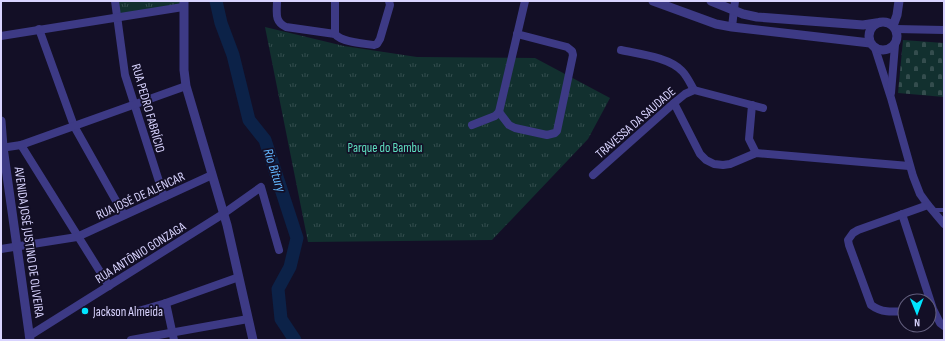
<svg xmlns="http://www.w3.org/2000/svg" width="945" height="341" font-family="'Sofia Sans Condensed',sans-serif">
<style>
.grass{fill:url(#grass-tufts)}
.cemetery{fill:url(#cemetery-stones)}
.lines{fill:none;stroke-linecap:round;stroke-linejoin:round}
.river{stroke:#0c2248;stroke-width:13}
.service{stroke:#3d3a85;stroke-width:4}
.minor{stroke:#3d3a85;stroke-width:8}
.tertiary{stroke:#3d3a85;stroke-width:9}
.poi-dot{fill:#00e5ff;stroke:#130f26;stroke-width:1.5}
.labels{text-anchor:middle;stroke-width:3.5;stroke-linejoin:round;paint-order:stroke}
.street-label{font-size:13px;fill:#d9d4ff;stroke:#130f26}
.park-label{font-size:13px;fill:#5fe0c0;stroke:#130f26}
.poi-label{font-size:13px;fill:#d9d4ff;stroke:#130f26;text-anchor:start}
.water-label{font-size:14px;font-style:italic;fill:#62b6ff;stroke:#130f26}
</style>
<defs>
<pattern id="grass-tufts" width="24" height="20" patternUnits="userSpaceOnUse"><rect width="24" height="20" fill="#12302f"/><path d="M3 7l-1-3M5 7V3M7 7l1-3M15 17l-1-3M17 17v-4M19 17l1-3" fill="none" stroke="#344d4e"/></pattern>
<pattern id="cemetery-stones" width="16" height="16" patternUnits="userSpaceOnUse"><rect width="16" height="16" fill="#12302f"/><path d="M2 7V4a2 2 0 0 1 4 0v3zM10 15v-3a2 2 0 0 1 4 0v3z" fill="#344d4e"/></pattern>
</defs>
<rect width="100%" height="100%" fill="#130f26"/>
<g class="grass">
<polygon points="117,1 182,1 182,5 119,14"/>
<polygon points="265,27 344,46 417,57 535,58 610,98 588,139 492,240 308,242"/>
</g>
<polygon class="cemetery" points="903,40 944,43 944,97 898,93"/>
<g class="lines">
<polyline class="river" points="216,1 221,23 233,55 249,120 265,140 297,238 290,267 278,289 281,319 295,340"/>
<polyline class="service" points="932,210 944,210"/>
<g class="minor">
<polyline points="115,1 125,75 164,197"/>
<path d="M277 1C277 13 274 21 286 27L335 34C341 42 364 44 374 45L377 44 380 39 390 5 389 1"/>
<polyline points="732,27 735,1"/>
<polyline points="39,29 74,126 124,215"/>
<polyline points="896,29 944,30"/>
<polyline points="335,34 335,1"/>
<polyline points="1,36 183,7"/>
<polyline points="875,48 891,98 913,176 920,194 928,205 944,224"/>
<path d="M621 50C639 54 669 57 682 71 687 76 690 83 694 90"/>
<polyline points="891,93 895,45"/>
<polyline points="674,103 700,154 706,160 714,164 723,165 730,164 756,153 909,166"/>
<polyline points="752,105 749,139 756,153"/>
<polyline points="499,112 509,125 515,128 547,135 555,133 557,131 573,55 572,51 567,47 517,34"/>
<polyline points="472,125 495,116 499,112 525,1"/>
<polyline points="21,145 109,286"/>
<polyline points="1,148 21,145 186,86"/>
<polyline points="593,175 674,103 685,94 694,90 763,108"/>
<polyline points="902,214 933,309 940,323 944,326"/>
<polyline points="1,249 77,237 212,175"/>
<polyline points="166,303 174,340"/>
<path d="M905 311C892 312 882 313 871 305L849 245 848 240 853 233 858 230 928 205"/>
<polyline points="135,312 166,303 239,277"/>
<polyline points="29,336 223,214 261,187 279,250"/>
<polyline points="131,340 248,319"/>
</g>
<g class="tertiary">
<polyline points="184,1 184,70 186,86 227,225 253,340"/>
<polyline points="653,1 716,24 732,27 870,43"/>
<polyline points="711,1 743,14 757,17 863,25 876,23"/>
<circle cx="883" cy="36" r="14"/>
<polyline points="893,26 897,15 899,1"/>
<polyline points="1,121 3,147 30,340"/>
</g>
</g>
<circle class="poi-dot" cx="85" cy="311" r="4"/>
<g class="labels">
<g class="street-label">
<text transform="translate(149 108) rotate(74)" y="5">RUA PEDRO FABRÍCIO</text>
<text transform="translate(635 122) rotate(-41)" y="5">TRAVESSA DA SAUDADE</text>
<text transform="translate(140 195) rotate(-25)" y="5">RUA JOSÉ DE ALENCAR</text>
<text transform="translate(30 242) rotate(82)" y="5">AVENIDA JOSÉ JUSTINO DE OLIVEIRA</text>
<text transform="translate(140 252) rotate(-32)" y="5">RUA ANTÔNIO GONZAGA</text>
</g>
<g class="park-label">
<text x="385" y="152">Parque do Bambu</text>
</g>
<g class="poi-label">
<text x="93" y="316">Jackson Almeida</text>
</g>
<g class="water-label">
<text transform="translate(275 170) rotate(72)" y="5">Rio Bitury</text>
</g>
</g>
<rect width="945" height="341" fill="none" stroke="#d9d4ff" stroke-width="4"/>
<g transform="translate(917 313) rotate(179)"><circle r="19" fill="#130f26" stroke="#625e7d"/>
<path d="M0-3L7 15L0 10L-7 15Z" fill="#00e5ff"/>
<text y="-6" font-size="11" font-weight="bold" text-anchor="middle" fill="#d9d4ff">N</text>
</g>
</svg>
